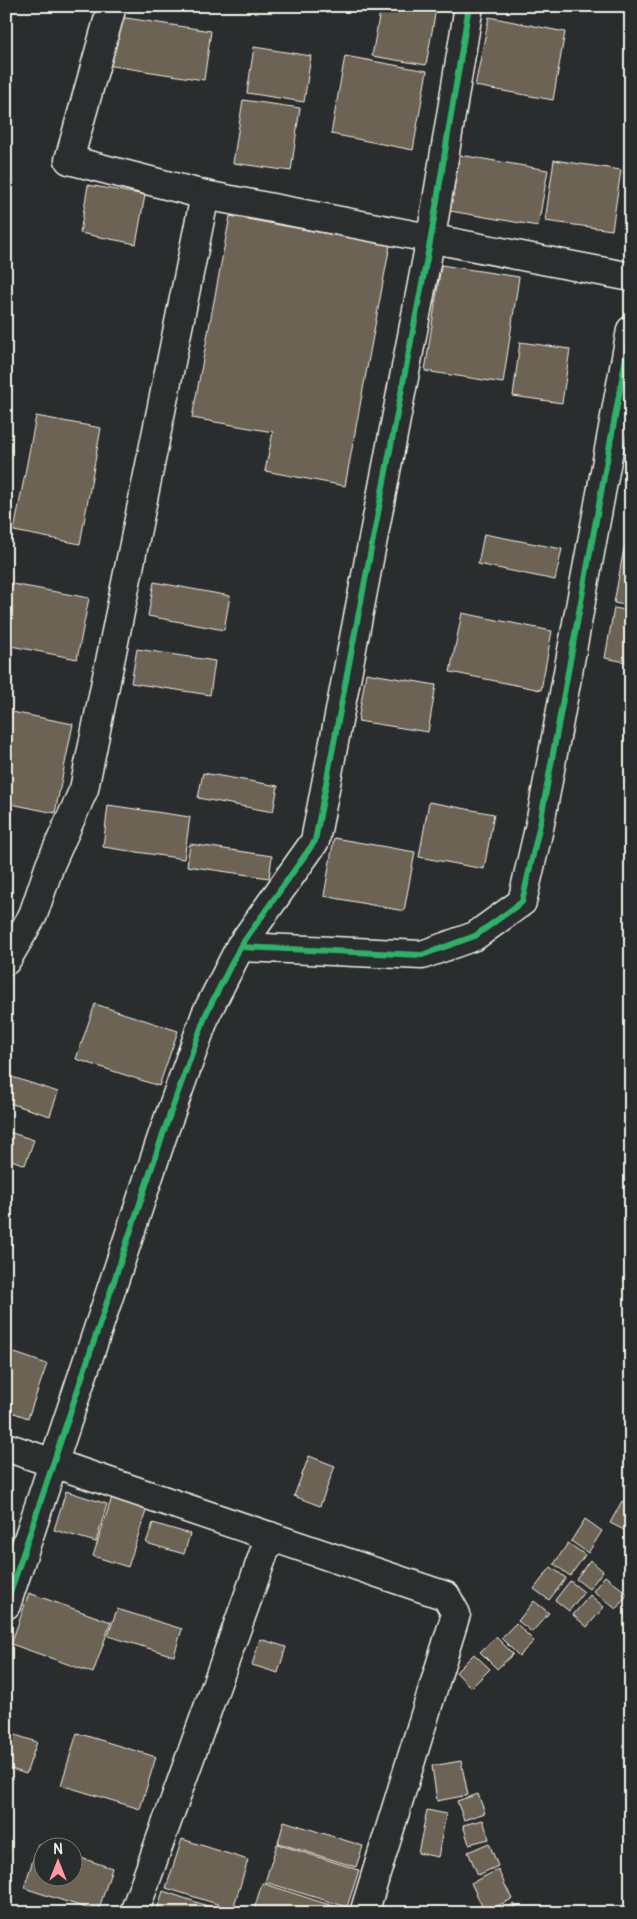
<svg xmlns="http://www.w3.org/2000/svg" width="637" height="1919" font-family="Pangolin,sans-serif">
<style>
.building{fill:#6c6354;stroke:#f4f1e8}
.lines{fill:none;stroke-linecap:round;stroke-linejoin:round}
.street-casing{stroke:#f4f1e8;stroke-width:31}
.street{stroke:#2a2d2e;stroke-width:28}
.cycleway-casing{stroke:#2a2d2e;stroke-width:9}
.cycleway{stroke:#2db169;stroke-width:6}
</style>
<rect width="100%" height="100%" fill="#2a2d2e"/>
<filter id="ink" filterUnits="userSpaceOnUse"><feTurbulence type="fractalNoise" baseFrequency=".02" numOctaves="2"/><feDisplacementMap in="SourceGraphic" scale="10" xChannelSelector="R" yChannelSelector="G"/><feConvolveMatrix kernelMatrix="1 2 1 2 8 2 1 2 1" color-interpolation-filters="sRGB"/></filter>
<g filter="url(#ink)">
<g class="building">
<polygon points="381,6 418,6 436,9 426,65 372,56"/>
<polygon points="100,14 211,31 204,80 93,63"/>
<polygon points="489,17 565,32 553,100 475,86"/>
<polygon points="254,47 311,56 304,102 247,93"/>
<polygon points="345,56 427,71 413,150 331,134"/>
<polygon points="243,100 300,108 291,171 233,163"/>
<polygon points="460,155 548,170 538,226 450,211"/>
<polygon points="554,160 621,170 612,230 545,221"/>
<polygon points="88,185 145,195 136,244 80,233"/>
<polygon points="230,216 390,245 345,486 265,471 273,432 192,418"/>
<polygon points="441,265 519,277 503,383 425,371"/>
<polygon points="520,342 570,349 562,403 513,396"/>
<polygon points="36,416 101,428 80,544 14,531"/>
<polygon points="484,534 562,549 555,580 478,564"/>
<polygon points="624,548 631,549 631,606 614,603"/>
<polygon points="154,582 230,596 224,630 148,616"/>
<polygon points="7,583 89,598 77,659 6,645"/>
<polygon points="614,608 631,611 631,663 605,658"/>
<polygon points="462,613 552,631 541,690 450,672"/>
<polygon points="137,649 215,661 210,695 131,683"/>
<polygon points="366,673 436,685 428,732 358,721"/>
<polygon points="12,712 73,724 55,813 6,803 6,738"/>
<polygon points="203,773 278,786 273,812 198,798"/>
<polygon points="429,802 494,814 484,869 419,857"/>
<polygon points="108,805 190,817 184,859 103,847"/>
<polygon points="334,838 415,852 404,911 324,896"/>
<polygon points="190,844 272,856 269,878 187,866"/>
<polygon points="95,1004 178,1031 159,1086 76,1059"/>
<polygon points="6,1075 58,1092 50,1116 6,1102"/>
<polygon points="6,1131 34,1140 25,1165 6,1158"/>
<polygon points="6,1350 47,1364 28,1418 6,1410"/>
<polygon points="309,1456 335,1466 320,1506 294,1496"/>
<polygon points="66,1491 107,1504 96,1542 54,1530"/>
<polygon points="113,1494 148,1505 128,1567 93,1556"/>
<polygon points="622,1501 631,1506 631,1523 626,1531 610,1523"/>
<polygon points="585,1519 602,1531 588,1553 571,1541"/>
<polygon points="153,1523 190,1534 184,1554 146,1543"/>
<polygon points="568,1543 585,1555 570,1576 554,1564"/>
<polygon points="590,1560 603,1571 589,1589 576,1579"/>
<polygon points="551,1567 566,1578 549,1600 534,1589"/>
<polygon points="605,1576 628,1594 616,1609 593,1591"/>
<polygon points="570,1581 584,1592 569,1611 555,1600"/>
<polygon points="29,1593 111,1622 93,1673 11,1644"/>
<polygon points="590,1595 604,1607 587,1627 573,1615"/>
<polygon points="534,1601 549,1613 532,1632 518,1621"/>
<polygon points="117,1609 182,1629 174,1656 108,1636"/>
<polygon points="516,1623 534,1641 519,1656 501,1638"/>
<polygon points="496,1637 513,1654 497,1669 480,1652"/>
<polygon points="260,1639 286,1647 278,1673 252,1665"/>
<polygon points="474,1654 490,1669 471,1688 456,1672"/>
<polygon points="6,1732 37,1742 26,1774 6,1767"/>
<polygon points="77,1733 156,1757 140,1809 61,1785"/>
<polygon points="461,1761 468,1795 437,1801 432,1766"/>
<polygon points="478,1794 485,1813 464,1820 457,1801"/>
<polygon points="427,1810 446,1814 438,1857 418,1853"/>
<polygon points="483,1820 489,1839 469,1844 463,1825"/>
<polygon points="284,1821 363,1846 356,1867 278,1843"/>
<polygon points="182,1839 248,1860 233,1909 166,1888"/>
<polygon points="489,1843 498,1866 478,1875 468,1852"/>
<polygon points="38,1844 45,1846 42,1846 42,1876 72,1876 72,1855 112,1868 98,1912 24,1888"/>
<polygon points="277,1844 359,1870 347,1907 265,1882"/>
<polygon points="498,1870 512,1899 485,1912 471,1883"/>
<polygon points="262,1883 348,1911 347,1913 253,1913"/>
<polygon points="163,1891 229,1913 156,1913"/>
<polygon points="514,1904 518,1913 496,1913"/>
</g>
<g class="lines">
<g class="street-casing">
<g id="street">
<polyline points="112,6 69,160 205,195 631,277"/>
<polyline points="240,947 422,955 475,936 522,902 540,824 631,330"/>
<polyline points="6,961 33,915 50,865 84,789 205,195"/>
<polyline points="6,1447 446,1596 456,1614 364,1913"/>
<polyline points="6,1605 164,1131 206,1014 240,947 315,841 431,237 469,6"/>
<polyline points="134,1913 270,1536"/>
</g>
</g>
<use href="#street" class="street"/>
<g class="cycleway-casing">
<g id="cycleway">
<polyline points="240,947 422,955 475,936 522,902 540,824 631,330"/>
<polyline points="6,1605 164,1131 206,1014 240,947 315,841 431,237 469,6"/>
</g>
</g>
<use href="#cycleway" class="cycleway"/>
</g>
</g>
<rect width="637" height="1919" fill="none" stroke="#2a2d2e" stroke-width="25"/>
<rect x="12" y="12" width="612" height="1894" fill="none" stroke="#f4f1e8" stroke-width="2" filter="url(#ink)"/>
<g transform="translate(58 1862)"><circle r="24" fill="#2a2d2e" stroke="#7b7b78"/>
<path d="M0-4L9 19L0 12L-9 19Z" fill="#ff9aa2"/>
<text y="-8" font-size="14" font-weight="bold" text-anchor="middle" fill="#f4f1e8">N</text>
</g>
</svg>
